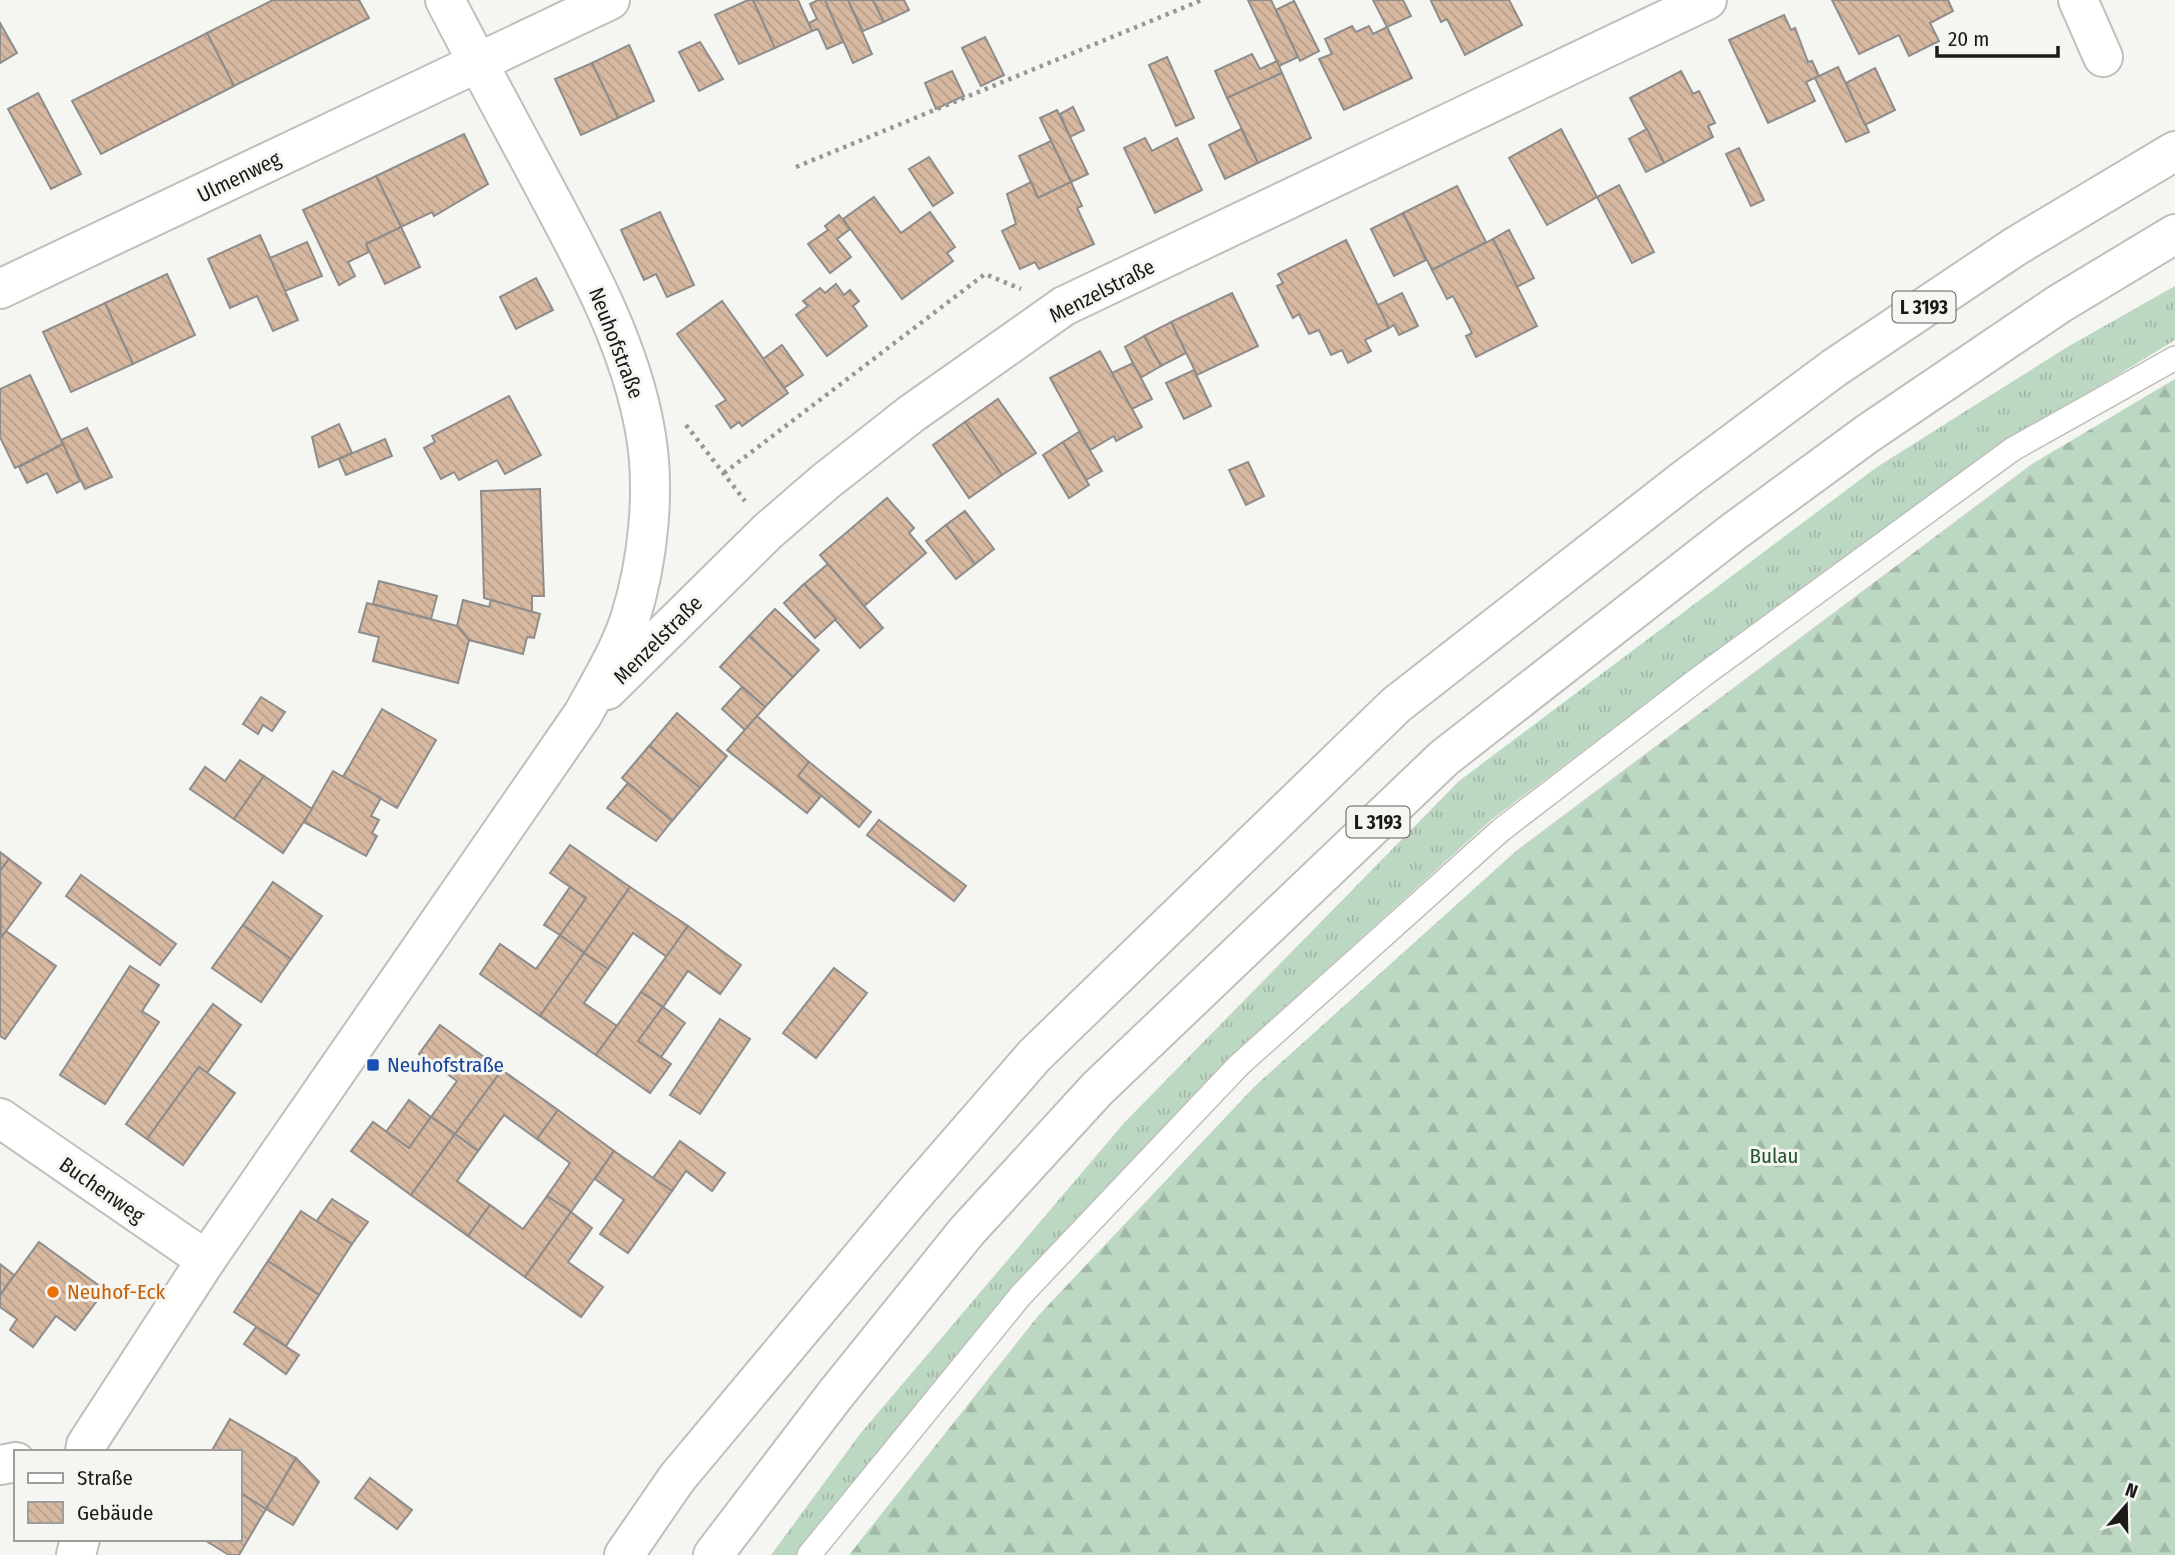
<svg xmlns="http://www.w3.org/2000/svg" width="2175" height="1555" font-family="'Fira Sans Condensed',sans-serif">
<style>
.grass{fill:url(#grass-tufts)}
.forest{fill:url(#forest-firs)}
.building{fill:url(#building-back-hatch);stroke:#8f8d8b;stroke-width:2}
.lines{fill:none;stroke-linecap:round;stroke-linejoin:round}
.service-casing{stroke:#bfbfbb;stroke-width:26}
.minor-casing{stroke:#bfbfbb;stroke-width:42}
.trunk-casing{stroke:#bfbfbb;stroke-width:42}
.path{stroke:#979794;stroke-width:4.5;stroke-dasharray:3.5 5;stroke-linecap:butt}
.service{stroke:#fff;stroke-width:23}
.minor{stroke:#fff;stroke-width:38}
.trunk{stroke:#fff;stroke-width:38}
.transit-dot{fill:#1a4fb4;stroke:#f5f5f1;stroke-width:2.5}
.food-dot{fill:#e8710a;stroke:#f5f5f1;stroke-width:2.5}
.labels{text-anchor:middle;stroke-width:6;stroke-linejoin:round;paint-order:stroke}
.shield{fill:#f5f5f1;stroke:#5c5c5a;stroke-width:2}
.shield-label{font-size:19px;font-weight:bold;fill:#1a1a19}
.street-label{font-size:21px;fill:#1a1a19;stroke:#f5f5f1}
.transit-label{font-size:21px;fill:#164399;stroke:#f5f5f1;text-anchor:start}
.park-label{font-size:21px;fill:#235534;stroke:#f5f5f1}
.food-label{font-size:21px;fill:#c56008;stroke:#f5f5f1;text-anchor:start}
</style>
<defs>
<pattern id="grass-tufts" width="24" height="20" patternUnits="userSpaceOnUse" patternTransform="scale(1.75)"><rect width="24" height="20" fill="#bcd7c2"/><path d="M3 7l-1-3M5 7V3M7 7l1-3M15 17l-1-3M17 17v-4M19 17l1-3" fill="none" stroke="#a1b8a6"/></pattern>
<pattern id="forest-firs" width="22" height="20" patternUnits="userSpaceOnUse" patternTransform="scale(1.75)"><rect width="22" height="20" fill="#bcd7c2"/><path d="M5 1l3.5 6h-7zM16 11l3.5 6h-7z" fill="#a1b8a6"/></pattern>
<pattern id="building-back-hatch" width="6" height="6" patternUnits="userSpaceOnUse" patternTransform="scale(1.75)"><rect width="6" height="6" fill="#d7b9a1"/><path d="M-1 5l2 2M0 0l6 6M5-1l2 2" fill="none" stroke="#b89e8a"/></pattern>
</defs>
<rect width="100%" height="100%" fill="#f5f5f1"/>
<polygon class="grass" points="2175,286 2175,340 2009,441 1697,665 1491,820 1231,1056 1015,1288 797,1555 771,1555 860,1434 1124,1123 1459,781 1877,467 2069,346"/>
<polygon class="forest" points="2175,379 2175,1555 849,1555 1038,1316 1254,1087 1516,851 2032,464"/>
<g class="building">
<polygon points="273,0 359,0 369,18 234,86 207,33"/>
<polygon points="748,0 753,0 775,48 739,64 715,15"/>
<polygon points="753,0 798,0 812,31 775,48"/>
<polygon points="818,0 825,0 843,42 827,49 818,29 812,31 809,23 817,19 810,4"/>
<polygon points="825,0 848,0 872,54 853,63"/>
<polygon points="848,0 873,0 884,22 863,31"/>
<polygon points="873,0 904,0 909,10 884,22"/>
<polygon points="1248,0 1271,0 1298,57 1279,66"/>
<polygon points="1373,0 1403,0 1411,16 1387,27"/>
<polygon points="1433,0 1509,0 1522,25 1465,55 1447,19 1441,22 1431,1"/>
<polygon points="1832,0 1948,0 1953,11 1930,23 1939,41 1909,56 1899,35 1859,54"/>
<polygon points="1294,1 1319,51 1300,61 1276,10"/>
<polygon points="1784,15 1791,30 1795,28 1808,62 1812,61 1819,76 1806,82 1815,101 1768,123 1729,40"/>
<polygon points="0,23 17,53 0,63"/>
<polygon points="1352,26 1356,32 1369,26 1373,34 1387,27 1412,78 1344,110 1319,59 1332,54 1325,39"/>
<polygon points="207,33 234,86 101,154 72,101"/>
<polygon points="985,37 1004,75 981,86 962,48"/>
<polygon points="700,42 723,79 699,91 679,52"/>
<polygon points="629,45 654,101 618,118 592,63"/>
<polygon points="1252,54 1260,69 1277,61 1282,73 1227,98 1215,71"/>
<polygon points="1167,57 1194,118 1176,126 1149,65"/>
<polygon points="592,63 618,118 581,135 555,79"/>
<polygon points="1838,67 1869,132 1846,142 1815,78"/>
<polygon points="1875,68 1895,110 1865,125 1846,83"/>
<polygon points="952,71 964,96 936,109 925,83"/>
<polygon points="1681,71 1693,94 1699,91 1715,123 1708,126 1713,137 1664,163 1630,98"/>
<polygon points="1282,73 1311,138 1258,163 1227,98"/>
<polygon points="38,93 81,174 51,189 8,109"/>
<polygon points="1073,107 1084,130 1070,137 1060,114"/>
<polygon points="1057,110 1088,174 1071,182 1040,118"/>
<polygon points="1241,129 1258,163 1225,179 1209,145"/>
<polygon points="1561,129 1597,197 1547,225 1509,158"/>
<polygon points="1647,129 1664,163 1646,172 1629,139"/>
<polygon points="464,134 488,184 434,216 432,212 401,227 376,176"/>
<polygon points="1145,138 1152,151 1177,138 1202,190 1155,213 1124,148"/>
<polygon points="1051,141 1071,182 1038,198 1019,156"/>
<polygon points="1739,148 1764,200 1751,206 1726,154"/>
<polygon points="929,157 953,193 933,206 909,169"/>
<polygon points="376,176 401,227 366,244 369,252 348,262 355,276 339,285 303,210"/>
<polygon points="1031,182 1038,198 1071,182 1082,206 1077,208 1094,244 1039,269 1035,262 1020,269 1002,231 1016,224 1007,194"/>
<polygon points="1619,185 1654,252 1632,263 1597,197"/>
<polygon points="1457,186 1486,242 1432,270 1403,213"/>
<polygon points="874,197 901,233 930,212 955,247 947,253 953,261 902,299 843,219"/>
<polygon points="660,212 694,285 667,297 656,274 644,280 621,230"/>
<polygon points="1403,213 1426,260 1394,276 1371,229"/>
<polygon points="839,215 850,229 837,239 851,257 830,273 808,244 828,230 825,226"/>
<polygon points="401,227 420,267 385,284 366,244"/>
<polygon points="1509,230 1534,278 1517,287 1493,239"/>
<polygon points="260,235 298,320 273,331 257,296 230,308 208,259"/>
<polygon points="1493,239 1537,326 1476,357 1466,336 1472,333 1453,296 1447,299 1432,270"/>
<polygon points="1346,240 1389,328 1365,340 1371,351 1348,363 1342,350 1331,355 1319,330 1309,334 1299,314 1293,318 1277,286 1283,283 1278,274"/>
<polygon points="307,242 322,276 285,291 270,258"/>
<polygon points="167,274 195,335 133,364 105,303"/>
<polygon points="536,278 553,310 516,329 500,297"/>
<polygon points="836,284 844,295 850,290 859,301 853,306 867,326 827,356 796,315 808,306 803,301 820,288 825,293"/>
<polygon points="1232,293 1258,346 1197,375 1171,322"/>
<polygon points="1402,293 1418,326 1399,335 1394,325 1389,328 1378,305"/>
<polygon points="722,301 788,393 742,426 739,422 731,428 716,406 726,400 677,334"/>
<polygon points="105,303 133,364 71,392 43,332"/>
<polygon points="1171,322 1186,353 1161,366 1144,336"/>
<polygon points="1144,336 1161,366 1140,378 1125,347"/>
<polygon points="782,345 803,375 784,388 763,359"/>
<polygon points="1100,351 1142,427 1116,441 1114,436 1090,450 1050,378"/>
<polygon points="1133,363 1152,399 1132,409 1112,373"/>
<polygon points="1194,370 1211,406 1184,419 1166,383"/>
<polygon points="30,375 63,444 15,468 0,437 0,389"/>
<polygon points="509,396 541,455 505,474 497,460 459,480 454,472 441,479 424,448 435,442 432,436"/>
<polygon points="998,399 1036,453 1002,475 965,422"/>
<polygon points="965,422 1002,475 969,498 933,445"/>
<polygon points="339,424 352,453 319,467 312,437"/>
<polygon points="87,428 112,477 85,489 61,440"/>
<polygon points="1079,432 1102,471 1086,480 1063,442"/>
<polygon points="385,439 392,456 346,475 339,459"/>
<polygon points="1063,442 1089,485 1069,498 1043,455"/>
<polygon points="63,444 80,481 57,493 47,473 27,483 19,467"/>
<polygon points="1248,462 1264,496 1246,505 1229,470"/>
<polygon points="540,489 544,596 532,596 532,612 484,598 481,491"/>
<polygon points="887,498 914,528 909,533 926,553 864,606 820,555"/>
<polygon points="965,511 994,549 975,564 946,525"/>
<polygon points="946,525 975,564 956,579 926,541"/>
<polygon points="828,564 883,628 860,648 804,584"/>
<polygon points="379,581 437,596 431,619 373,604"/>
<polygon points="804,584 836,619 815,638 784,603"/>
<polygon points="463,600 489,607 491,600 540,614 534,638 527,637 523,654 469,640 457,626"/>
<polygon points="367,603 457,626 469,640 458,683 373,661 379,637 359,632"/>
<polygon points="775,609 819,650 793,677 749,636"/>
<polygon points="749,636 793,677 765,707 720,667"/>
<polygon points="742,687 765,707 745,730 722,709"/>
<polygon points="261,697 285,712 272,731 263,725 258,734 243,724"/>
<polygon points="382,709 436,740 397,808 343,777"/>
<polygon points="677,713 727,756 700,788 649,746"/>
<polygon points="757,716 809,762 798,776 821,796 807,813 727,750"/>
<polygon points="649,746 700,788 672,821 622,778"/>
<polygon points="240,760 264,776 234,819 190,789 205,767 225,781"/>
<polygon points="809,762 871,812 859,827 798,776"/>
<polygon points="333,771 381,798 371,816 379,820 372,833 377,836 366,856 304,822"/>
<polygon points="264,776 312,809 283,853 234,819"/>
<polygon points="628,783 672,821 656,841 607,808"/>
<polygon points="879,820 966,886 954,901 867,835"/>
<polygon points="570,845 630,887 584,953 560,935 586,898 550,873"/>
<polygon points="0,852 9,859 0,871"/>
<polygon points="9,859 41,883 1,938 0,871"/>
<polygon points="81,875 176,944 160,965 66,896"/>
<polygon points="273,882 322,916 291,959 243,925"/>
<polygon points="570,887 586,898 560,935 544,925"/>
<polygon points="630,887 688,926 667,957 633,933 608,969 584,953"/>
<polygon points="243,925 291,959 261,1002 212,968"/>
<polygon points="688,926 741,965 720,994 688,971 663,1007 641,992"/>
<polygon points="6,931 56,966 5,1039 0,1036 0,939"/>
<polygon points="560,935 584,953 540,1016 480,974 500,944 536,969"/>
<polygon points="584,953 608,969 584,1003 617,1026 596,1055 540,1016"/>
<polygon points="130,966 159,985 142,1011 159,1022 105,1104 60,1075"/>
<polygon points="834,968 867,993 816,1058 783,1033"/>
<polygon points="641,992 663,1007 638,1041 671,1064 650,1093 596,1055"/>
<polygon points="213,1004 241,1025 207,1073 199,1067 147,1139 126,1124"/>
<polygon points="663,1007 685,1023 661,1057 638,1041"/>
<polygon points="720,1019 750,1039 700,1114 670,1095"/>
<polygon points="440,1025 502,1070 455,1134 431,1117 457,1081 419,1054"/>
<polygon points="199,1067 235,1093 183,1165 147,1139"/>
<polygon points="502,1070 558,1110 537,1139 504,1115 478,1151 455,1134"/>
<polygon points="409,1100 431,1117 409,1148 386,1132"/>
<polygon points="558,1110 614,1151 571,1212 547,1196 570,1163 537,1139"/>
<polygon points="431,1117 455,1134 411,1195 351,1151 373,1122 409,1148"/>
<polygon points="455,1134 478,1151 457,1181 490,1205 468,1236 411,1195"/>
<polygon points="680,1141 725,1173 712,1191 686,1171 672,1191 653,1178"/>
<polygon points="614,1151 672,1191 628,1253 600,1234 624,1200 595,1179"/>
<polygon points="547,1196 571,1212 525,1277 468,1236 490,1205 523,1229"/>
<polygon points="332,1199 368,1222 352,1244 316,1222"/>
<polygon points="301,1211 352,1244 319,1295 268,1261"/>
<polygon points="571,1212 592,1228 568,1262 603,1287 581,1317 525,1277"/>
<polygon points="39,1242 105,1290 75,1330 56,1316 33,1347 10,1330 17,1319 0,1307 0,1295"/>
<polygon points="268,1261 319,1295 286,1346 234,1312"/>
<polygon points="0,1264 14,1275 0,1295"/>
<polygon points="256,1327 299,1355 286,1374 244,1344"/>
<polygon points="230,1419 296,1458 266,1509 240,1493 240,1452 211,1452"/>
<polygon points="296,1458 319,1482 293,1525 266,1509"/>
<polygon points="370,1478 412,1510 397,1529 355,1498"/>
<polygon points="240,1493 266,1509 239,1555 229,1555 203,1539 240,1539"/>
</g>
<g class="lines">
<g class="service-casing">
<polyline id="service" points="809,1555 1021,1295 1239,1065 1501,830 1702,676 2013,449 2175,358"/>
</g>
<g class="minor-casing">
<g id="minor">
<polyline points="2078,0 2103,57"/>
<polyline points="0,289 610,0"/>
<polyline points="607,690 768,531 826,481 911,414 1064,306 1707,0"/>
<polyline points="0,1118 206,1260"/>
<path d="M85 1452 86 1445 206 1260 583 714C600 683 619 652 630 619 648 562 656 489 645 430 630 345 587 267 547 192 513 128 478 64 445 0"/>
<polyline points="0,1465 16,1462"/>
<polyline points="76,1555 80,1539"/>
</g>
</g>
<g class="trunk-casing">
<g id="trunk">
<polyline points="624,1555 677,1478 910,1199 1034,1056 1396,705 1685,479 1834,368 2016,246 2175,151"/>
<polyline points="713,1555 835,1395 967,1231 1097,1089 1444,758 1732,533 1867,434 2059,304 2175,234"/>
</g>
</g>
<g class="path">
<polyline points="796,167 1202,0"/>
<polyline points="686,425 745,501"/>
<polyline points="724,473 985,274 1021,289"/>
</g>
<use href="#service" class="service"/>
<use href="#minor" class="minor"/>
<use href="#trunk" class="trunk"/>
</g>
<rect class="transit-dot" x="366" y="1058" width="14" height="14" rx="3.5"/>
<circle class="food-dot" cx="53" cy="1292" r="7"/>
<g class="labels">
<g class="shield">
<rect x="1892.5" y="291.5" width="63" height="31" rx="5"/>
<rect x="1346.5" y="806.5" width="63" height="31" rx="5"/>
</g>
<g class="shield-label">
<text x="1924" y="314">L 3193</text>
<text x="1378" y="829">L 3193</text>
</g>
<g class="street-label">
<text transform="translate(239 177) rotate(-26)" y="7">Ulmenweg</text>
<text transform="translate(1102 291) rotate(-27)" y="7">Menzelstraße</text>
<text transform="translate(616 343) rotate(69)" y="7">Neuhofstraße</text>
<text transform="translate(658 640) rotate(-45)" y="7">Menzelstraße</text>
<text transform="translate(102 1190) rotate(35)" y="7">Buchenweg</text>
</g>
<g class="transit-label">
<text x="387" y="1072">Neuhofstraße</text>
</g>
<g class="park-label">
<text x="1774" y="1163">Bulau</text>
</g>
<g class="food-label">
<text x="67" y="1299">Neuhof-Eck</text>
</g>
</g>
<rect x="14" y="1450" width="228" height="91" fill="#f5f5f1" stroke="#9d9d9b" stroke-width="2"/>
<rect x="28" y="1473" width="35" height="10" fill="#ffffff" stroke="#9d9d9b" stroke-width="2"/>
<text x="77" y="1485" font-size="21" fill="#1a1a19">Straße</text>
<rect x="28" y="1502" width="35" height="21" fill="url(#building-back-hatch)" stroke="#9d9d9b" stroke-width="2"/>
<text x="77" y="1520" font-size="21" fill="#1a1a19">Gebäude</text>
<g transform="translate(2126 1506) rotate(20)" stroke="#f5f5f1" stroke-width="5" paint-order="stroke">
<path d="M0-5L12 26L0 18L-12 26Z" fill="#1a1a19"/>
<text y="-10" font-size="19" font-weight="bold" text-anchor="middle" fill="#1a1a19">N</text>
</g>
<path d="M1937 46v10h121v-10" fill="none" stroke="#1a1a19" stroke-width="3.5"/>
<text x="1948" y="46" font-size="21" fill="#1a1a19" stroke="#f5f5f1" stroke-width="5" paint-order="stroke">20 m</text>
</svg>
